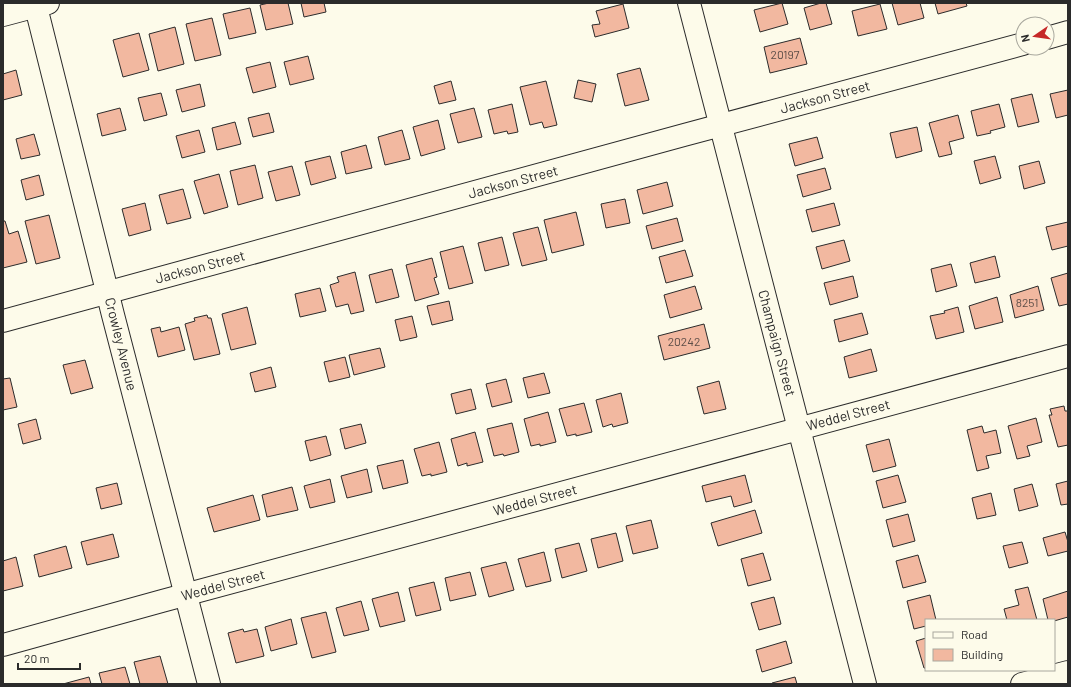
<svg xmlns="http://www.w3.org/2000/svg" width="1071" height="687" font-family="Barlow,sans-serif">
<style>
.building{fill:#f2b8a0;stroke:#2b2b2b}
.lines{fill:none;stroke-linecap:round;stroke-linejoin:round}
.minor-casing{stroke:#2b2b2b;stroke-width:24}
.minor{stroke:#fdfbea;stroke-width:22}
.labels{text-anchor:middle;stroke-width:3;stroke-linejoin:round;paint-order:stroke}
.number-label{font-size:12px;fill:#5d4e48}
.street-label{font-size:14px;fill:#2b2b2b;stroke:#fdfbea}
</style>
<rect width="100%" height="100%" fill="#fdfbea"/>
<g class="building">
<polygon points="269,3 288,3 293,24 266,30 260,5"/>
<polygon points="301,3 324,3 326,12 304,17"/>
<polygon points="782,3 788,24 760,32 754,10"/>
<polygon points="821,3 826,3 832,24 810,30 804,8"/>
<polygon points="892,3 920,3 924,18 898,25"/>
<polygon points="935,3 966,3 967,6 938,14"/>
<polygon points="623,4 629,28 595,37 592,25 600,24 596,11"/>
<polygon points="880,4 887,29 858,36 852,11"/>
<polygon points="250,8 256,33 229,39 223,14"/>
<polygon points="212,18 221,55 195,61 186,24"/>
<polygon points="175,27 184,64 158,71 149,34"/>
<polygon points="139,33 149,70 123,77 113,40"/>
<polygon points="800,38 807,64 770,73 764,47"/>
<polygon points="308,56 314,79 290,85 284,62"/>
<polygon points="270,62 276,87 253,93 246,68"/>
<polygon points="640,68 649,100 625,106 617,74"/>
<polygon points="16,70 22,95 3,100 3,74"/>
<polygon points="578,80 596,84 592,102 574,98"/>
<polygon points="451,81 456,100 439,104 434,86"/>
<polygon points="546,81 557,125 544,128 542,122 530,125 520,87"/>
<polygon points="200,84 205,106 182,112 176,90"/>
<polygon points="1068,90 1068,115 1056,118 1050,94"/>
<polygon points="161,93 167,115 144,121 138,98"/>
<polygon points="1032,94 1039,122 1018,127 1011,99"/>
<polygon points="512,104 518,132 508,134 507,131 494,134 488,110"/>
<polygon points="999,104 1005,127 990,131 991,133 977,136 971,111"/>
<polygon points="120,108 126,130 102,136 97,114"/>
<polygon points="474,108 482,137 458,143 450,114"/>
<polygon points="269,113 274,132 253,137 248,118"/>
<polygon points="958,115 964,138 949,142 952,154 939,157 929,123"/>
<polygon points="438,120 445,149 421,156 413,127"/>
<polygon points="235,122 241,144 217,150 212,128"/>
<polygon points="917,127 922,151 896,158 890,133"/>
<polygon points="199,130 205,152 182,158 176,136"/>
<polygon points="402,130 410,159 385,165 378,137"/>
<polygon points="34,134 40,155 21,159 16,139"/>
<polygon points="817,137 823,158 795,166 789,144"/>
<polygon points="366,145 372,168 346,174 341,152"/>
<polygon points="330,156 336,178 311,185 305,162"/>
<polygon points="995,156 1001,178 980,184 974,161"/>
<polygon points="1039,161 1045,183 1024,189 1019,166"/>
<polygon points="255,165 263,198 238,205 230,171"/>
<polygon points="292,166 300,195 276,201 268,172"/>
<polygon points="825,168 831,189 803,197 797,175"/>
<polygon points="219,174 228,207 204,214 194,181"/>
<polygon points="39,175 44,195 26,200 21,180"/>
<polygon points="667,182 673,206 643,214 637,190"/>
<polygon points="183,189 191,218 167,224 159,195"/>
<polygon points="625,199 630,223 606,228 601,204"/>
<polygon points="145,203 151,230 129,236 122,209"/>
<polygon points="834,203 840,225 812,232 806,210"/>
<polygon points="576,212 584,245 552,253 544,220"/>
<polygon points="49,215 60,258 36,264 25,221"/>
<polygon points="677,218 683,241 652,249 646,226"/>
<polygon points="3,221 5,221 9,234 18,231 27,262 3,268"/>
<polygon points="1068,222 1068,246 1052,250 1046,227"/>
<polygon points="538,227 547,260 522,266 513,233"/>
<polygon points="502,237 509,265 485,271 478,243"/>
<polygon points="844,240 850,261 822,269 816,247"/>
<polygon points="463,246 473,283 449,289 440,252"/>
<polygon points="685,250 693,276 666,283 659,257"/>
<polygon points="995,256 1000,277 975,283 970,263"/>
<polygon points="432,258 437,277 434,278 439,294 415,301 406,265"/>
<polygon points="951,264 957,286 936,292 931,269"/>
<polygon points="392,269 399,297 376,303 369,275"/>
<polygon points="355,272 364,311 351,314 348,304 336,307 330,285 339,282 337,277"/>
<polygon points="1068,273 1068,304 1059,306 1051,278"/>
<polygon points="853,276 858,297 830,305 824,283"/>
<polygon points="695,286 702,309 670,318 664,295"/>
<polygon points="1038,286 1044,310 1015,318 1010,295"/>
<polygon points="320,288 326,311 300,317 295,294"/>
<polygon points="997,297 1003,322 975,329 969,306"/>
<polygon points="449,301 453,320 432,325 427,306"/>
<polygon points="247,307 256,344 231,350 222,314"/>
<polygon points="958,307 964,332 936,339 930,316 945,313 944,311"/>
<polygon points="862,313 868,334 839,342 834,320"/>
<polygon points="207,315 208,318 211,318 220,354 194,360 185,324 195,321 194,318"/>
<polygon points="412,316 417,337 400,341 395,320"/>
<polygon points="704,324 710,348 664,360 658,336"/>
<polygon points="160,327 161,332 179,327 185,350 158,357 151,329"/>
<polygon points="380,348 385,367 354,375 349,355"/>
<polygon points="871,349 877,371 849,378 844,357"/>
<polygon points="345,357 350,377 329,382 324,362"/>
<polygon points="85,360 93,388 71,394 63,365"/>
<polygon points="271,367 276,387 255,392 250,373"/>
<polygon points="544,373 550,393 528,398 523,378"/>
<polygon points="10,378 17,407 3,410 3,379"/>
<polygon points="506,379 512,402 492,407 486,384"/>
<polygon points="719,381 726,409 704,414 697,387"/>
<polygon points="471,389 476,409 456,414 451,394"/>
<polygon points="621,393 628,423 613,427 612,424 603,427 596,400"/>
<polygon points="584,403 592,432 576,436 576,434 567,436 559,409"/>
<polygon points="1064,406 1065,411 1068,411 1068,445 1058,447 1049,415 1052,415 1050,409"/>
<polygon points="548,412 556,442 540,446 540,444 531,446 524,419"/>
<polygon points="1036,418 1042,442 1027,446 1030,456 1017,459 1008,426"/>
<polygon points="36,419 41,439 23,444 18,424"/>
<polygon points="512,423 519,452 504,456 503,454 494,456 487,429"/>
<polygon points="361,424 366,443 345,449 340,429"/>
<polygon points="982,426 984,433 996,430 1001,453 986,456 989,468 977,471 967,430"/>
<polygon points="475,432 483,462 467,466 467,463 458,466 451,439"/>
<polygon points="326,436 331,455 310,461 305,441"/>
<polygon points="889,439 896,466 873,472 866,445"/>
<polygon points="439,442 447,472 431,476 431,474 422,476 414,449"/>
<polygon points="403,460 408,483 383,489 377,466"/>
<polygon points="367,469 372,492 347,498 341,476"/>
<polygon points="745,475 752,502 734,507 731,496 706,502 702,486"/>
<polygon points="898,475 906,502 883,508 876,481"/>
<polygon points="330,479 335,502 310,508 304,486"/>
<polygon points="1068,481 1068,504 1061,505 1056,484"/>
<polygon points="117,483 122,504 101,509 96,488"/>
<polygon points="1032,484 1038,506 1019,511 1014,489"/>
<polygon points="292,487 298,510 267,517 262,495"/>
<polygon points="991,493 996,515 977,519 972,498"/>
<polygon points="253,495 260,520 214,532 207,508"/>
<polygon points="755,510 762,533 718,546 711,523"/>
<polygon points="908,514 915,541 893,547 886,520"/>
<polygon points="651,520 658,548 633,554 626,526"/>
<polygon points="1065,532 1068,542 1068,551 1048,556 1043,538"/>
<polygon points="616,533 623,561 598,568 591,539"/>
<polygon points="113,534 119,557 87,565 81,542"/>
<polygon points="1022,542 1028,563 1009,568 1003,546"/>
<polygon points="579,543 587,571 562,578 555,549"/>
<polygon points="66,546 72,568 39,577 34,555"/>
<polygon points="544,552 551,581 526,587 518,559"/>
<polygon points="763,553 771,580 748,586 741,559"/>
<polygon points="918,555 926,582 903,588 896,561"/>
<polygon points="16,557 23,586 3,591 3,561"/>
<polygon points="506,562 514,590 489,597 481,568"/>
<polygon points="470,572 476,595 450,601 445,578"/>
<polygon points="434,582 441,610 416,616 409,588"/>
<polygon points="1028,587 1037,620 1007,620 1004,609 1019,605 1015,590"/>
<polygon points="1068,591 1068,617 1054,621 1048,620 1043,599"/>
<polygon points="398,592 405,621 380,627 372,599"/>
<polygon points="930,595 936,620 926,620 926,626 914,629 907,601"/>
<polygon points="774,597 781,624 759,630 751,603"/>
<polygon points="361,601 369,630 344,636 336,608"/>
<polygon points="326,612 336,652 312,658 301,618"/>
<polygon points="291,619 297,644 271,651 265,627"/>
<polygon points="243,629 244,632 257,629 264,656 236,663 228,633"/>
<polygon points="926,638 926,668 924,668 916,641"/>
<polygon points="786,641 792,663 762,672 756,650"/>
<polygon points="160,656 168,684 140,684 134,662"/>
<polygon points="125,667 130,684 102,684 99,673"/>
<polygon points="89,677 91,684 63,684"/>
<polygon points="795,677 797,684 773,684 772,683"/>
</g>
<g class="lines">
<g class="minor-casing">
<g id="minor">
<polyline points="35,3 113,315 209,684"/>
<polyline points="689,3 865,684"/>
<polyline points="3,15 48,3"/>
<polyline points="1047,38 1068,32"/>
<polyline points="3,321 684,135 1023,44"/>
<polyline points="3,645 162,601 1068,356"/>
<polyline points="1022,684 1068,672"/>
</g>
</g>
<use href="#minor" class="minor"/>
</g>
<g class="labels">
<g class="number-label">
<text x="785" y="59">20197</text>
<text x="1027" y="307">8251</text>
<text x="684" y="346">20242</text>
</g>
<g class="street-label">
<text transform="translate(825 97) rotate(-15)" y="5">Jackson Street</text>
<text transform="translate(513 182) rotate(-15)" y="5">Jackson Street</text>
<text transform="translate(200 267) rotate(-15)" y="5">Jackson Street</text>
<text transform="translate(777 343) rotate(75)" y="5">Champaign Street</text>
<text transform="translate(121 344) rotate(76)" y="5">Crowley Avenue</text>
<text transform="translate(848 415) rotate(-15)" y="5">Weddel Street</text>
<text transform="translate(535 500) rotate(-15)" y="5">Weddel Street</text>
<text transform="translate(223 585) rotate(-15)" y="5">Weddel Street</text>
</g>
</g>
<rect width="1071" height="687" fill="none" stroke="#2b2b2b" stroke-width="8"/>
<rect x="925" y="619" width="130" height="52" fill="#fdfbea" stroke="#a9a89e"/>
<rect x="933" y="632" width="20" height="6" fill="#fdfbea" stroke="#a9a89e"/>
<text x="961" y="639" font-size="12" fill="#2b2b2b">Road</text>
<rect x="933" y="649" width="20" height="12" fill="#f2b8a0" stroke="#a9a89e"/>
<text x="961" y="659" font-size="12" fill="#2b2b2b">Building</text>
<g transform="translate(1035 36) rotate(257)"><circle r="19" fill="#fdfbea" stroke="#a9a89e"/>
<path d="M0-3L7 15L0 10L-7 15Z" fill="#c62828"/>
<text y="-6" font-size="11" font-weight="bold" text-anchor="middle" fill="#2b2b2b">N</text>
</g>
<path d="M18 663v6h62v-6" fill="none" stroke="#2b2b2b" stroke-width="2"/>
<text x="24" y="663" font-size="12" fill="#2b2b2b" stroke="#fdfbea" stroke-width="3" paint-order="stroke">20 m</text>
</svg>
